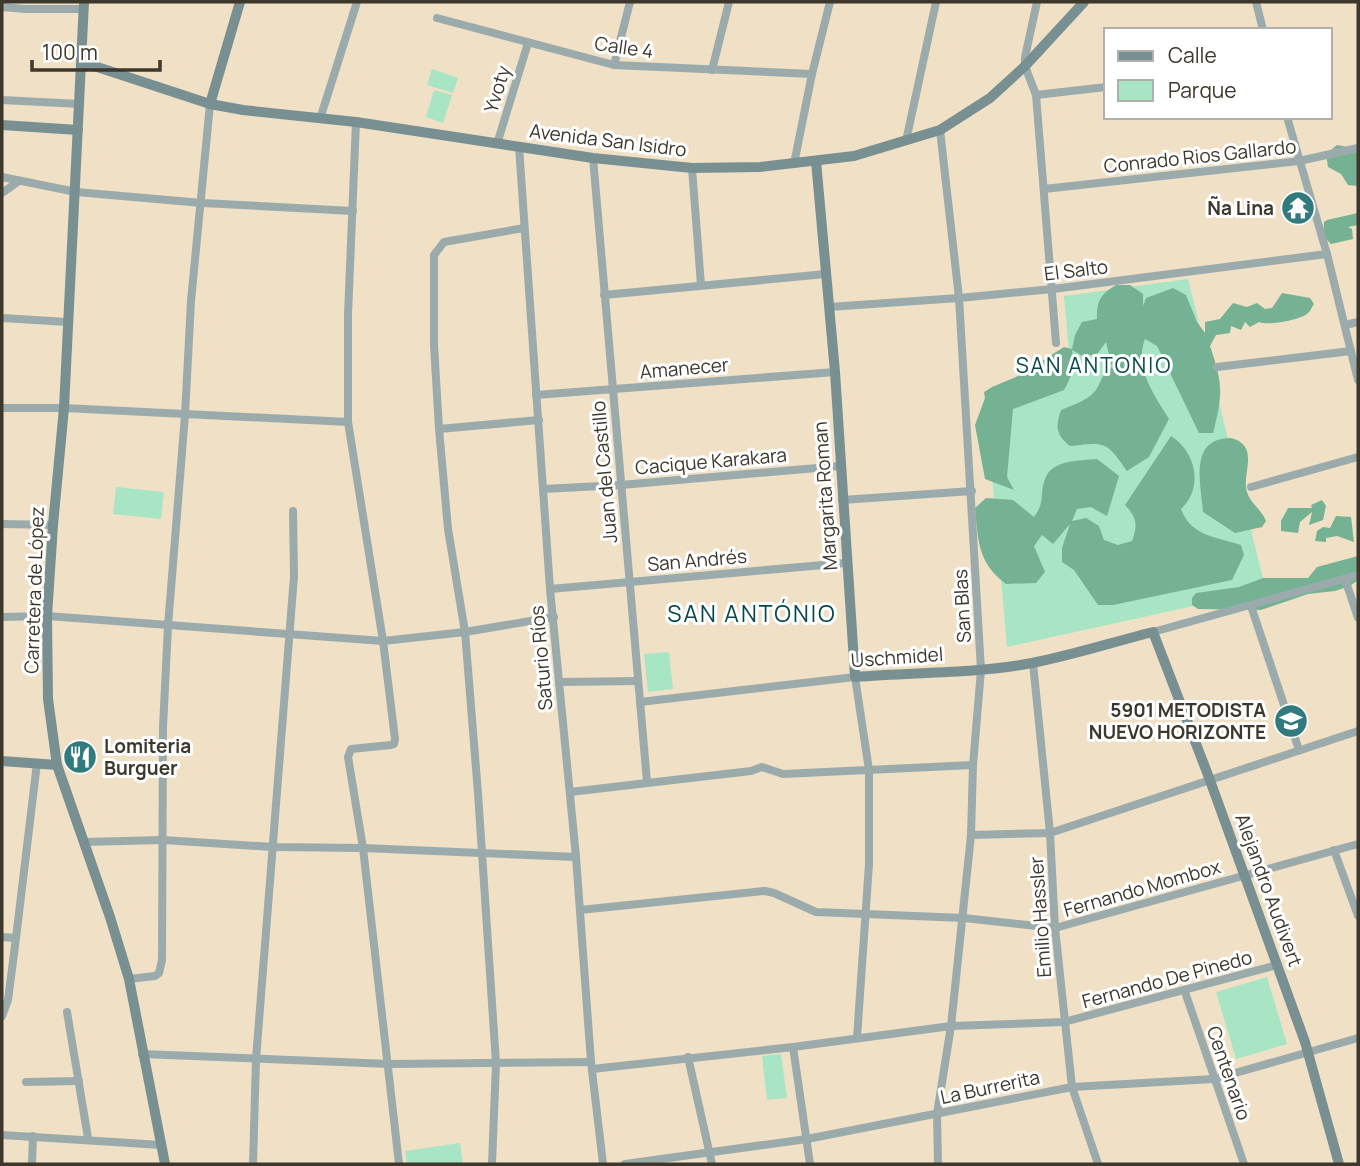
<svg xmlns="http://www.w3.org/2000/svg" width="1360" height="1166" font-family="Manrope,sans-serif">
<style>
.green{fill:#a8e5c5}
.forest{fill:#75b293}
.lines{fill:none;stroke-linecap:round;stroke-linejoin:round}
.street{stroke:#9babac;stroke-width:8}
.secondary{stroke:#799092;stroke-width:10}
.labels{text-anchor:middle;stroke-width:6;stroke-linejoin:round;paint-order:stroke}
.street-label{font-size:19px;fill:#3d372c;stroke:#fff}
.poi-label{font-size:19px;font-weight:bold;fill:#3d372c;stroke:#fff;text-anchor:end}
.neighbourhood-label{font-size:21px;letter-spacing:2px;fill:#07494b;stroke:#fff}
.quarter-label{font-size:23px;letter-spacing:2px;fill:#07494b;stroke:#fff}
</style>
<rect width="100%" height="100%" fill="#f0e0c5"/>
<g class="green">
<polygon points="432,69 458,78 453,93 427,85"/>
<polygon points="434,90 452,95 443,123 426,117"/>
<polygon points="1188,279 1266,590 1007,647 985,398 1069,352 1064,296"/>
<polygon points="116,487 164,492 161,519 113,514"/>
<polygon points="669,652 673,689 648,692 644,654"/>
<polygon points="1267,977 1287,1044 1236,1059 1216,992"/>
<polygon points="781,1054 787,1098 767,1100 762,1056"/>
<polygon points="460,1143 463,1164 407,1164 405,1151"/>
</g>
<g class="forest">
<polygon points="1337,145 1358,149 1358,186 1348,185 1341,174 1328,167 1326,154"/>
<polygon points="1358,213 1358,225 1348,227 1352,229 1353,239 1331,244 1323,236 1324,222 1327,220"/>
<path d="M1116 285H1130L1143 294V306L1146 298 1173 288 1186 295 1197 322 1205 333V322L1220 319 1233 303 1247 307 1257 303 1265 309 1272 308 1282 293 1310 298 1314 304C1312 307 1310 312 1307 314 1299 320 1268 326 1259 322L1250 327 1245 322 1241 330 1231 326 1230 333 1216 335 1210 346C1223 384 1223 394 1213 433H1199L1157 346 1145 339C1134 368 1154 394 1169 419L1149 457 1127 471C1106 441 1106 442 1070 446 1056 435 1055 427 1061 410 1072 405 1088 401 1096 390 1103 379 1100 376 1112 367L1106 342 1098 353 1084 357 1072 350C1075 366 1072 376 1064 390L1013 409 1007 477 1014 490 985 479 975 425 985 398 984 392 992 387 1016 377 1064 347 1072 349 1075 335 1082 322 1097 319C1096 301 1101 294 1116 285Z"/>
<path d="M1171 436C1196 452 1204 487 1181 509 1191 536 1216 537 1241 545L1244 555 1232 580 1113 605H1098L1074 570 1062 562V548L1070 524 1053 544 1042 535 1034 546 1045 572 1036 583 1006 584C978 563 978 541 975 508L986 498 1013 500 1034 517C1046 501 1039 494 1045 479 1052 459 1080 461 1097 459L1119 476 1107 516 1091 507 1077 509 1072 521 1086 518 1099 526 1104 540 1118 545 1132 541C1138 525 1137 518 1125 505Z"/>
<path d="M1231 438C1261 446 1241 474 1247 492 1250 503 1262 510 1266 521L1262 527 1235 533 1203 512C1201 484 1188 438 1231 438Z"/>
<polygon points="1322,500 1326,506 1323,520 1309,525 1312,512 1300,522 1298,533 1281,531 1281,521 1288,508 1312,508 1311,505"/>
<polygon points="1336,516 1351,517 1354,542 1337,536 1326,538 1326,542 1315,541 1317,531 1323,527 1330,528"/>
<polygon points="1358,556 1358,580 1350,586 1335,591 1308,594 1261,610 1198,609 1192,605 1192,598 1196,593 1239,587 1263,578 1308,578 1317,567"/>
</g>
<g class="lines">
<g class="street">
<polyline points="1037,2 1025,57 1025,66 1036,95 1056,343"/>
<polyline points="1256,2 1263,30"/>
<polyline points="2,7 25,9 84,9"/>
<polyline points="437,18 614,65 812,74"/>
<polyline points="614,65 630,2"/>
<polyline points="712,70 729,2"/>
<polyline points="1036,95 1106,87"/>
<polyline points="2,100 80,104"/>
<polyline points="1287,117 1327,254 1358,380"/>
<polyline points="320,119 357,2"/>
<polyline points="356,122 348,315 348,422 383,641 395,739 394,744 391,745 351,749 348,757 363,848 399,1164"/>
<polyline points="906,141 936,2"/>
<polyline points="497,144 528,43"/>
<polyline points="519,147 550,589 576,857 591,1062 603,1164"/>
<polyline points="593,158 647,782"/>
<polyline points="794,164 812,74 830,2"/>
<polyline points="692,168 701,285"/>
<polyline points="2,177 76,192 202,203 353,211"/>
<polyline points="1044,189 1299,161 1358,148"/>
<polyline points="2,193 19,181"/>
<polyline points="604,295 826,274"/>
<polyline points="829,307 959,298 1053,289 1327,254"/>
<polyline points="2,318 67,322"/>
<polyline points="1345,325 1358,322"/>
<polyline points="1217,367 1351,351"/>
<polyline points="536,395 835,372"/>
<polyline points="2,408 64,408 348,422"/>
<polyline points="439,429 539,420"/>
<polyline points="1251,487 1358,457"/>
<polyline points="543,489 621,485 840,466"/>
<polyline points="842,500 972,491"/>
<polyline points="2,524 53,525"/>
<polyline points="1345,579 1358,618"/>
<polyline points="550,589 846,563"/>
<polyline points="1251,606 1299,750"/>
<polyline points="2,617 47,616 383,641 465,632 554,617"/>
<polyline points="1153,632 1358,575"/>
<polyline points="1033,663 1050,833 1055,928 1072,1087 1098,1164"/>
<polyline points="559,682 638,681"/>
<polyline points="640,702 855,677 869,770 869,864 857,1038"/>
<polyline points="570,792 751,771 762,767 783,774 973,765"/>
<polyline points="971,835 1050,833 1358,731"/>
<polyline points="84,842 163,840 273,847 363,848 576,857"/>
<polyline points="1334,850 1358,916"/>
<polyline points="580,910 765,891 774,893 816,912 964,918 1055,928 1358,844"/>
<polyline points="2,937 16,938"/>
<polyline points="129,979 155,976 159,973 162,960 163,727 168,626 185,415 191,301 210,104"/>
<polyline points="1185,992 1244,1164"/>
<polyline points="67,1012 88,1138"/>
<polyline points="2,1016 8,1000 16,938 37,763"/>
<polyline points="793,1047 810,1164"/>
<polyline points="142,1054 389,1064 591,1062"/>
<polyline points="688,1057 712,1164"/>
<polyline points="592,1069 793,1047 951,1026 1064,1022 1277,965"/>
<polyline points="26,1082 79,1081"/>
<polyline points="2,1135 161,1145"/>
<polyline points="32,1164 33,1136"/>
<polyline points="253,1164 256,1059 294,576 293,511"/>
<polyline points="492,1164 496,1063 478,793 465,632 448,529 439,429 434,345 434,255 444,242 524,228"/>
<polyline points="625,1164 807,1139 1072,1087 1214,1079 1358,1038"/>
<polyline points="938,1164 937,1114 951,1026 971,835 973,765 981,670 959,298 940,130"/>
</g>
<g class="secondary">
<polyline points="84,2 64,408 53,525 47,616 48,699 57,765 110,917 129,979 165,1164"/>
<polyline points="82,62 210,104 243,110 356,122 593,158 692,168 760,167 854,156 940,130 990,98 1025,66 1084,2"/>
<polyline points="210,104 240,2"/>
<polyline points="2,125 78,130"/>
<path d="M816 161 835 372 855 677C914 672 975 674 1032 663 1073 655 1113 642 1153 632L1208 775 1305 1042 1339 1164"/>
<polyline points="2,761 57,765"/>
</g>
</g>
<defs>
<g id="temple-disc" transform="scale(1.75)"><circle r="9.5" fill="#317a7d" stroke="#fff"/><path d="M0-6L5-2H3V0L6.5 2.5H4V6H1.5V3h-3V6H-4V2.5H-6.5L-3 0V-2H-5Z" fill="#fff"/></g>
<g id="school-disc" transform="scale(1.75)"><circle r="9.5" fill="#317a7d" stroke="#fff"/><path d="M0-5L7-2L0 1L-7-2ZM-4 1L0 2.5L4 1V4Q0 6-4 4Z" fill="#fff"/></g>
<g id="restaurant-disc" transform="scale(1.75)"><circle r="9.5" fill="#317a7d" stroke="#fff"/><path d="M-5-6h1v4h1v-4h1v4h1v-4h1v5L-1.5 .5V6h-2V.5L-5-1ZM5-6V6H3V1.5H1.5Q1.5-4 5-6Z" fill="#fff"/></g>
</defs>
<g fill-rule="evenodd">
<use href="#temple-disc" x="1298" y="208"/>
<use href="#school-disc" x="1291" y="721"/>
<use href="#restaurant-disc" x="80" y="757"/>
</g>
<g class="labels">
<g class="street-label">
<text transform="translate(624 47) rotate(8)" y="7">Calle 4</text>
<text transform="translate(497 89) rotate(-73)" y="7">Yvoty</text>
<text transform="translate(608 140) rotate(7)" y="7">Avenida San Isidro</text>
<text transform="translate(1200 156) rotate(-6)" y="7">Conrado Rios Gallardo</text>
<text transform="translate(1076 270) rotate(-7)" y="7">El Salto</text>
<text transform="translate(684 368) rotate(-5)" y="7">Amanecer</text>
<text transform="translate(711 461) rotate(-5)" y="7">Cacique Karakara</text>
<text transform="translate(604 472) rotate(-95)" y="7">Juan del Castillo</text>
<text transform="translate(825 496) rotate(-94)" y="7">Margarita Roman</text>
<text transform="translate(697 560) rotate(-5)" y="7">San Andrés</text>
<text transform="translate(34 590) rotate(-88)" y="7">Carretera de López</text>
<text transform="translate(962 606) rotate(-93)" y="7">San Blas</text>
<text transform="translate(897 657) rotate(-4)" y="7">Uschmidel</text>
<text transform="translate(541 658) rotate(-95)" y="7">Saturio Ríos</text>
<text transform="translate(1142 888) rotate(-16)" y="7">Fernando Mombox</text>
<text transform="translate(1269 890) rotate(70)" y="7">Alejandro Audivert</text>
<text transform="translate(1040 917) rotate(-94)" y="7">Emilio Hassler</text>
<text transform="translate(1167 979) rotate(-15)" y="7">Fernando De Pinedo</text>
<text transform="translate(1229 1073) rotate(71)" y="7">Centenario</text>
<text transform="translate(990 1087) rotate(-12)" y="7">La Burrerita</text>
</g>
<g class="poi-label">
<text x="1274" y="215">Ña Lina</text>
<text x="1266" y="717">5901 METODISTA<tspan x="1266" dy="22">NUEVO HORIZONTE</tspan></text>
<text x="104" y="753" text-anchor="start">Lomiteria<tspan x="104" dy="22">Burguer</tspan></text>
</g>
<g class="neighbourhood-label">
<text x="1094" y="373">SAN ANTONIO</text>
</g>
<g class="quarter-label">
<text x="752" y="622">SAN ANTÓNIO</text>
</g>
</g>
<rect width="1360" height="1166" fill="none" stroke="#3d372c" stroke-width="7"/>
<rect x="1104" y="28" width="228" height="91" fill="#ffffff" stroke="#b1afab" stroke-width="2"/>
<rect x="1118" y="51" width="35" height="10" fill="#799092" stroke="#b1afab" stroke-width="2"/>
<text x="1168" y="63" font-size="21" fill="#3d372c">Calle</text>
<rect x="1118" y="80" width="35" height="21" fill="#a8e5c5" stroke="#b1afab" stroke-width="2"/>
<text x="1168" y="98" font-size="21" fill="#3d372c">Parque</text>
<path d="M32 60v10h128v-10" fill="none" stroke="#3d372c" stroke-width="3.5"/>
<text x="42" y="60" font-size="21" fill="#3d372c" stroke="#ffffff" stroke-width="5" paint-order="stroke">100 m</text>
</svg>
